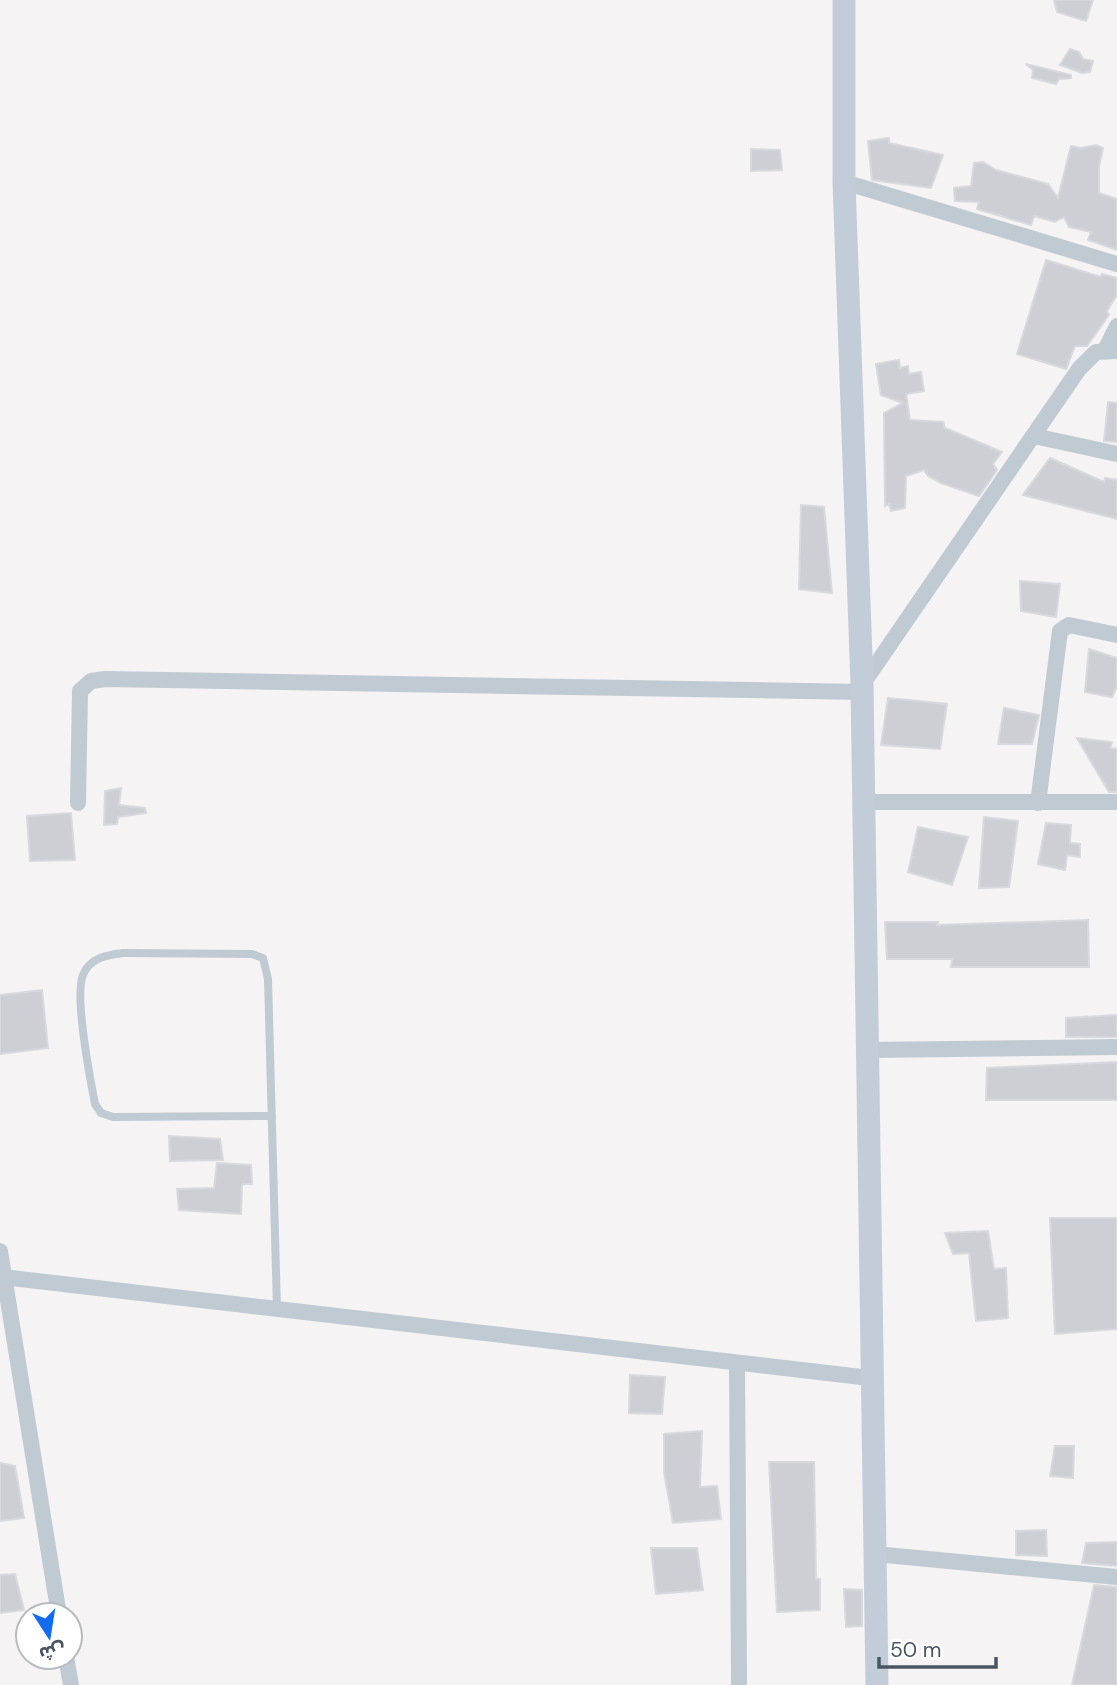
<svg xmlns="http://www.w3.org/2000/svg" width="1117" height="1685" font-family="'DM Sans','Noto Sans Arabic',sans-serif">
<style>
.building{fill:#cdcfd5;stroke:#d7d9de;stroke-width:2}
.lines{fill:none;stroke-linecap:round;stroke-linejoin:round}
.lane{stroke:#c0cad3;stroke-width:8}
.street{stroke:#c0cad3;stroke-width:16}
.secondary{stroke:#c3cdda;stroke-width:23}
</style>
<rect width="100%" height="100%" fill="#f5f3f3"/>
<g class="building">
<polygon points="1054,0 1093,0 1086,21 1057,12"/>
<polygon points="1070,49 1079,52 1083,59 1093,61 1090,72 1082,73 1060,65"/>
<polygon points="1026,64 1071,75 1071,78 1059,79 1056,84 1032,78 1033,70"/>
<polygon points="889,138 889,143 943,155 931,188 872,180 868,141"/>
<polygon points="1096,145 1103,148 1099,166 1099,193 1117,199 1117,250 1088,240 1091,232 1069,227 1064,217 1055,222 1034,216 1031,225 977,209 979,202 955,201 954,188 971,186 974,163 983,162 996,170 1048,184 1058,198 1071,146 1081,148"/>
<polygon points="751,149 780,150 782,170 751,171"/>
<polygon points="1046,260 1101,277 1102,274 1117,278 1117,295 1107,311 1109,315 1087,346 1075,346 1066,369 1017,354"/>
<polygon points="899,360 900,368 908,366 909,374 921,372 924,391 906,394 910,420 943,422 945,428 1002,452 993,464 997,470 979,496 941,483 928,476 924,470 906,476 905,508 891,511 889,504 885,506 884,413 903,403 881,395 876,364"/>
<polygon points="1108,402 1117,403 1117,442 1104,441"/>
<polygon points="1050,458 1104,482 1105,478 1117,480 1117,519 1023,495"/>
<polygon points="801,505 824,507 832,593 799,589"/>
<polygon points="1020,581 1060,584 1056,617 1021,611"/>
<polygon points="1089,649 1117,658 1117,686 1112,697 1085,692"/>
<polygon points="888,698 947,704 940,749 881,745"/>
<polygon points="1004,708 1039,715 1032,744 998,744"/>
<polygon points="1077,738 1112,742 1110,748 1117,749 1117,792 1109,792"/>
<polygon points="121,788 119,805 145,808 146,813 118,817 117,824 104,825 105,791"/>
<polygon points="71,813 75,860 30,861 27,816"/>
<polygon points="984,817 1018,821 1009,887 979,888"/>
<polygon points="1046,823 1071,825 1070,843 1080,844 1080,857 1067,855 1065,870 1038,864"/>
<polygon points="918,827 968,837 952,885 908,872"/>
<polygon points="1088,920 1089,967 951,967 952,959 887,959 885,922 938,922 937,925"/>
<polygon points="42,990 48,1048 0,1054 0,995"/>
<polygon points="1117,1015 1117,1037 1066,1037 1066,1018"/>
<polygon points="1117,1062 1117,1100 986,1100 987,1068"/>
<polygon points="169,1136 220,1139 223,1160 170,1161"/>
<polygon points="217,1163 251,1165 252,1184 242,1184 241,1214 179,1210 177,1189 214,1188"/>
<polygon points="1050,1218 1117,1218 1117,1329 1055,1334"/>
<polygon points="988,1231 994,1269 1006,1268 1008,1318 976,1321 969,1253 953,1254 945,1233"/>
<polygon points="630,1375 665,1377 662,1414 629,1413"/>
<polygon points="702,1431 700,1487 717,1486 721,1519 673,1523 664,1472 664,1434"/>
<polygon points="1055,1446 1074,1446 1073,1478 1050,1476"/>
<polygon points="769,1462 814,1462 816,1579 820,1579 820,1610 777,1612"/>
<polygon points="0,1463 15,1466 24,1518 0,1521"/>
<polygon points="1046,1530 1047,1556 1016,1555 1016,1531"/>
<polygon points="1117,1542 1117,1566 1082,1563 1086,1543"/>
<polygon points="651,1548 697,1548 703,1590 656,1594"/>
<polygon points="15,1574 24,1610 0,1613 0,1575"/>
<polygon points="1094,1585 1117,1587 1117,1685 1072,1685"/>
<polygon points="844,1589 862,1590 862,1626 846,1627"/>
</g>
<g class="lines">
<path class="lane" d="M272 1116 113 1117 101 1113 95 1104C90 1078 74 997 83 975 90 957 108 955 124 953L252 954 263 958 268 979 277 1309"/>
<g class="street">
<polyline points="844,182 1117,264"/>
<polyline points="1105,350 1117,326"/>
<polyline points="1034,436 1117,454"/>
<polyline points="862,685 1079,369 1096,352 1117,351"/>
<polyline points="862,802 1117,802"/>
<polyline points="78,803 80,691 91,681 105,679 862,692"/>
<polyline points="1038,803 1060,631 1069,625 1117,635"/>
<polyline points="866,1050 1117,1047"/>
<polyline points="0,1251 59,1615"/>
<polyline points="3,1277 870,1378"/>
<polyline points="737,1363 739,1685"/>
<polyline points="875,1554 1117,1577"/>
<polyline points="66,1657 71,1685"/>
</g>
<polyline class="secondary" points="844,0 844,182 862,685 877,1685"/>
</g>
<g transform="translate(49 1636) rotate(168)"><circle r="33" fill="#ffffff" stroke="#b6bbc0" stroke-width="2"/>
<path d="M0-5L12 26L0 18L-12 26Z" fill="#116cf1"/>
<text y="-10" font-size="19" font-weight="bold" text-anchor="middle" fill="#495562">ش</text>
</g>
<path d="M879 1657v10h117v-10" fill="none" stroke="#495562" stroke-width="3.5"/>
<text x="890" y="1657" font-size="21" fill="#495562" stroke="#ffffff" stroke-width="5" paint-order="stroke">50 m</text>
</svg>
